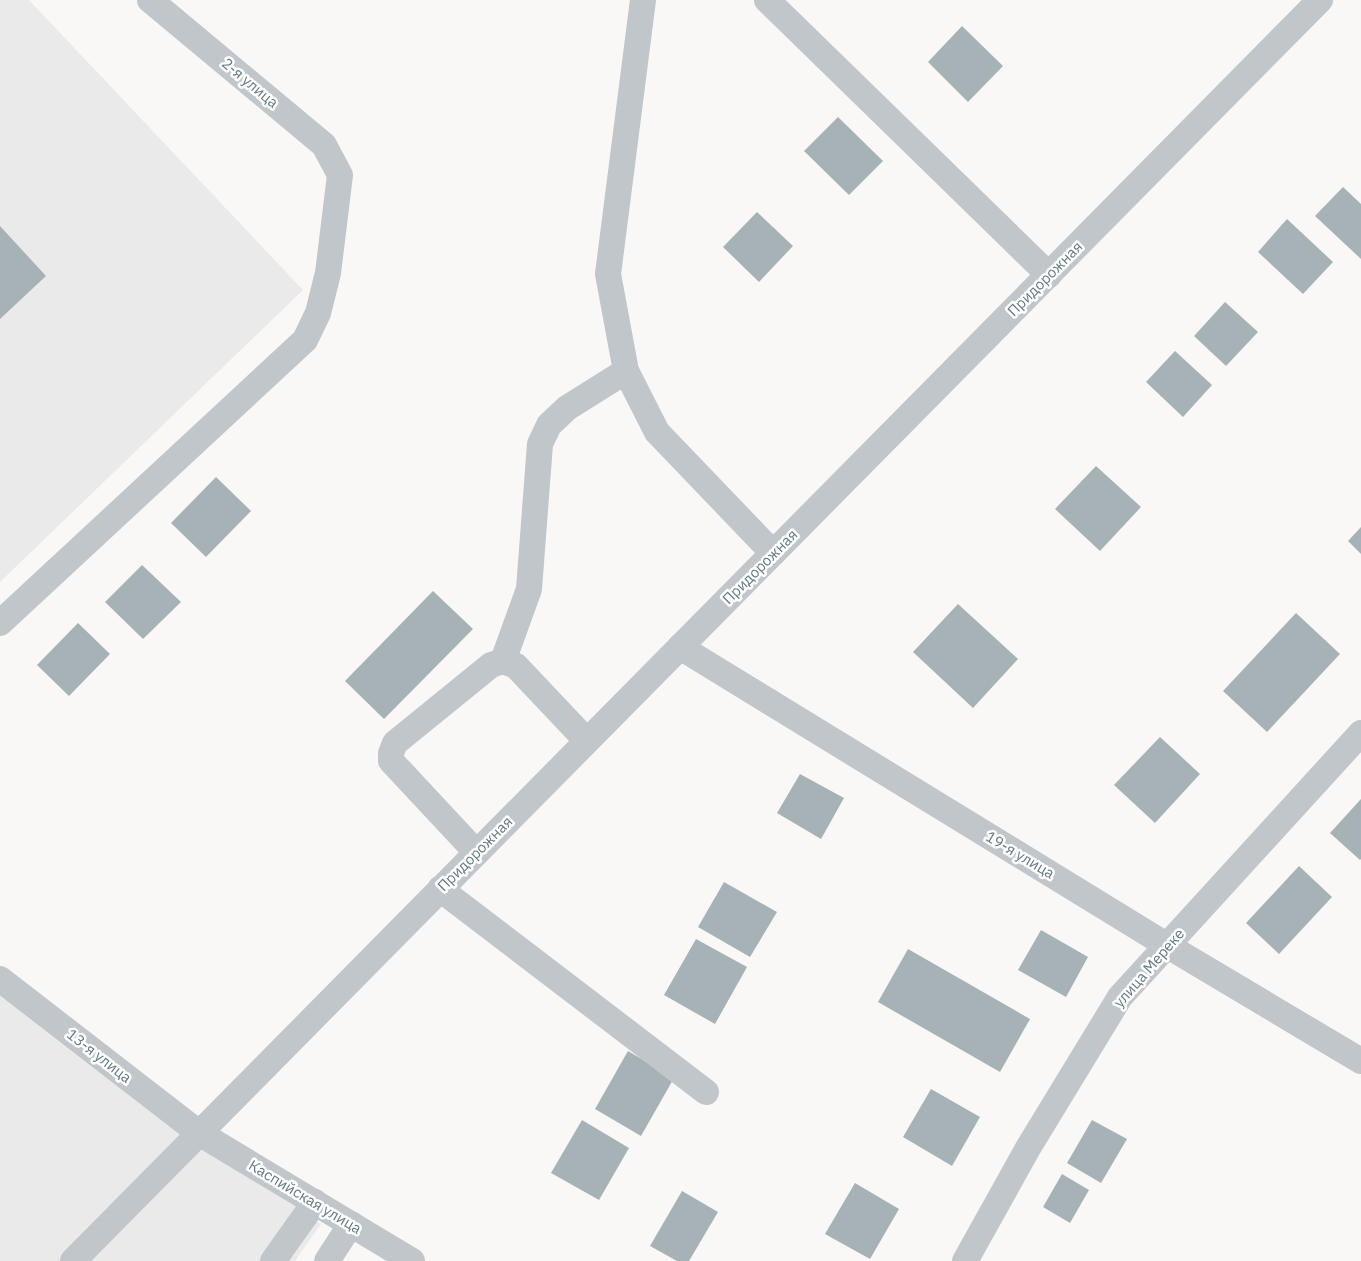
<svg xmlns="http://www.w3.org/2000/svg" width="1361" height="1261" font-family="'IBM Plex Sans',sans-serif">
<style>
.built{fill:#eaeaea}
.building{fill:#a7b2b6}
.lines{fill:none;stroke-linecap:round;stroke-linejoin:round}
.minor{stroke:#c0c6c9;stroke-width:26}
.labels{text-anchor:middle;stroke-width:5;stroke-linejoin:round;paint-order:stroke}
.street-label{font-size:15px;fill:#647a81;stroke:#fff}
</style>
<rect width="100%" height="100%" fill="#f9f8f6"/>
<g class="built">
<polygon points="0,0 29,0 303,290 0,582"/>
<polygon points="0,976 321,1224 295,1261 0,1261"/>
</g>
<g class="building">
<polygon points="962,26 1003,66 968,102 928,62"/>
<polygon points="838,117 883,161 849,195 804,151"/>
<polygon points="1343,187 1361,204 1361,259 1315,216"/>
<polygon points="757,212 793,246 759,282 723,247"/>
<polygon points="1287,219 1333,262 1303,294 1258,252"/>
<polygon points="0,226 46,276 0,319"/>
<polygon points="1225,302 1258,332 1226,366 1194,336"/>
<polygon points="1175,351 1212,385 1183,417 1146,382"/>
<polygon points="1096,466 1141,507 1100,551 1055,509"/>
<polygon points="216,477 251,511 206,557 171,523"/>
<polygon points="1361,527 1361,554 1348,541"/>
<polygon points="142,565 181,602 143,639 105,602"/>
<polygon points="433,591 473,629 384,719 345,681"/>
<polygon points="958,604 1018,659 973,708 913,652"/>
<polygon points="1296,613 1340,654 1267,732 1223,691"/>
<polygon points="78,623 110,654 69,696 37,665"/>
<polygon points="1160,737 1200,774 1155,823 1114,785"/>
<polygon points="800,774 844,798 821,839 777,813"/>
<polygon points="1361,799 1361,859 1360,860 1330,833"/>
<polygon points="1299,866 1332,897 1279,954 1246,923"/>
<polygon points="724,882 777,912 750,957 698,927"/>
<polygon points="1041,930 1088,957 1066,997 1018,970"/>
<polygon points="696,939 747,967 715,1024 664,995"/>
<polygon points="908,949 1030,1019 1000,1072 878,1002"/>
<polygon points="628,1051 674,1078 641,1136 595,1109"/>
<polygon points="931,1089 980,1117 952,1166 903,1137"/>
<polygon points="582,1120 629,1148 599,1200 551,1173"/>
<polygon points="1092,1120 1127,1139 1101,1183 1067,1163"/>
<polygon points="1062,1174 1089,1190 1070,1223 1043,1207"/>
<polygon points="855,1183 899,1209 870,1259 825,1234"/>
<polygon points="682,1191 718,1212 689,1261 677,1261 650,1246"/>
</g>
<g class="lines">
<g class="minor">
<polyline points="643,0 608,274 626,371 657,432 773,553"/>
<polyline points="767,0 1049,275"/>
<polyline points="0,623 305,340 318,313 328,273 340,175 324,145 150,0"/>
<polyline points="680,647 1168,946 1361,1061"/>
<polyline points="503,661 529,589 540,444 549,425 567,408 626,371"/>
<polyline points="476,852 391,761 391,753 395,743 491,665 503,661 516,666 586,740"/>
<polyline points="440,889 706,1092"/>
<polyline points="0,979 199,1133 412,1261"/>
<path d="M73 1261C487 838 905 420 1320 0"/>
<polyline points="273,1261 315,1202"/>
<polyline points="327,1261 351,1224"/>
<polyline points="965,1261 1028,1148 1120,997 1361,733"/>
</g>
</g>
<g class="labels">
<g class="street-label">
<text transform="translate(250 83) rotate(40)" y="5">2-я улица</text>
<text transform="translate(1045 279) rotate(-45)" y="5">Придорожная</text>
<text transform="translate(760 567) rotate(-45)" y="5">Придорожная</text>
<text transform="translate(475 854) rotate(-45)" y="5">Придорожная</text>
<text transform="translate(1020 855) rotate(31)" y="5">19-я улица</text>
<text transform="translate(1149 968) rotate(-49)" y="5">улица Мереке</text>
<text transform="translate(99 1056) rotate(38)" y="5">13-я улица</text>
<text transform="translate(305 1197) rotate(31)" y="5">Каспийская улица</text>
</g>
</g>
</svg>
